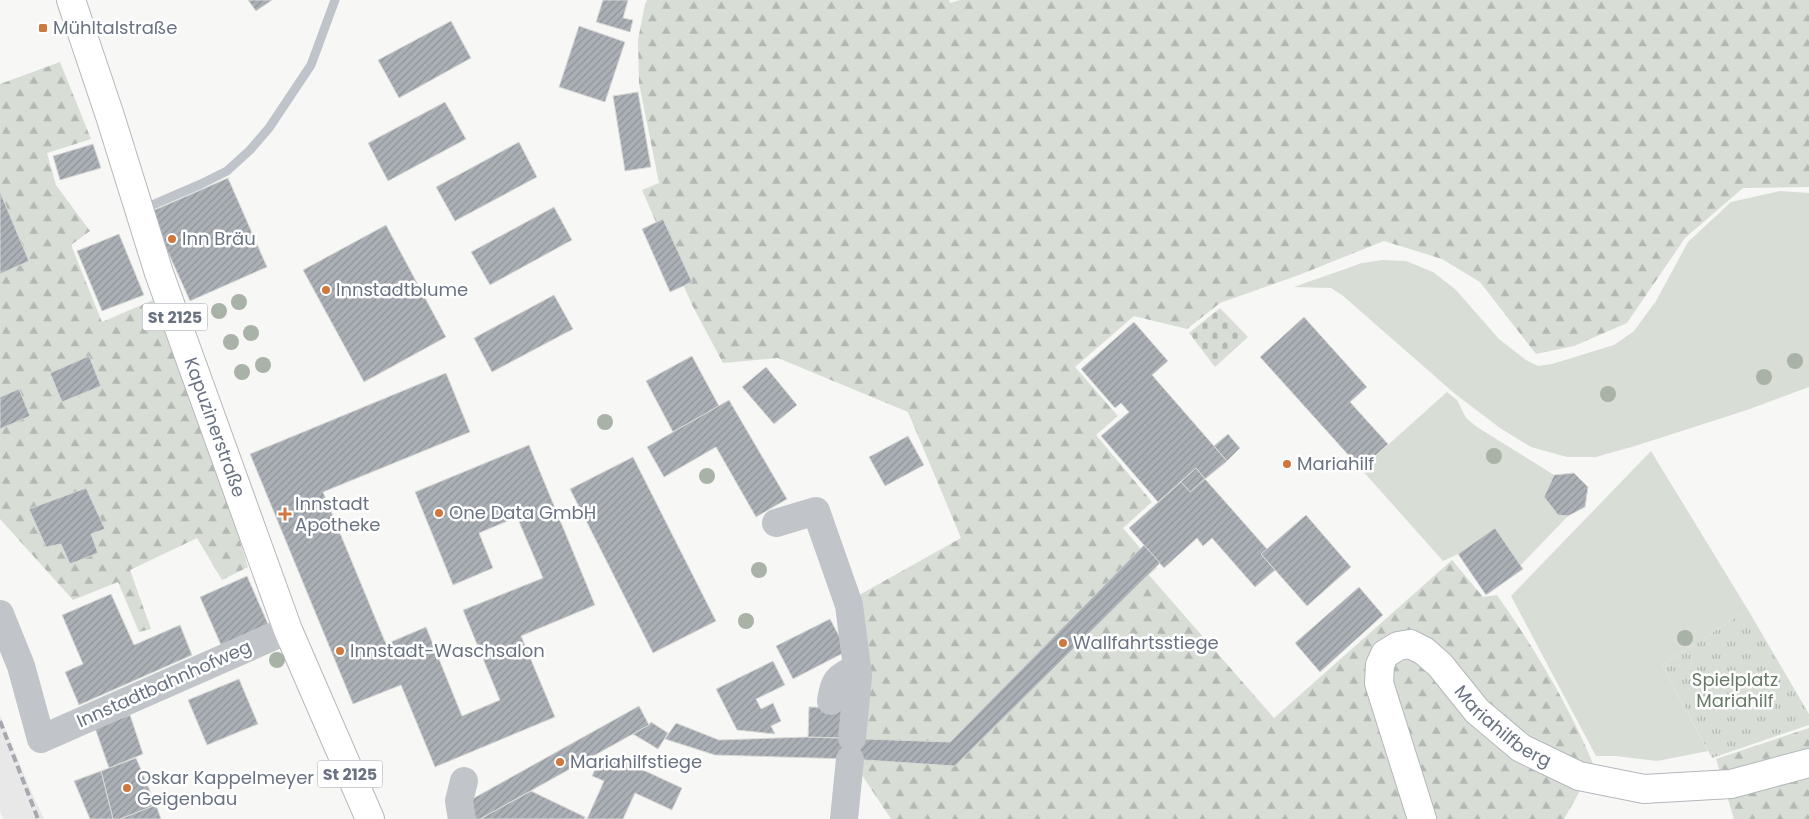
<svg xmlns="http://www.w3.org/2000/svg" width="1809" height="819" font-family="Poppins,sans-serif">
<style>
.built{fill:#e8e8e8}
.green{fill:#d8ddd6}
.forest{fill:url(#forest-firs)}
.cemetery{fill:url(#cemetery-stones)}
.park{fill:url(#park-tufts)}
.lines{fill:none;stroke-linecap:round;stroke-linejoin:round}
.stream{stroke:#bec4ca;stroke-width:9}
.building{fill:url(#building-hatch);stroke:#d8d9d7}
.major-casing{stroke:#b5b7bc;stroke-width:30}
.minor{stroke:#c1c4c8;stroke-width:28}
.major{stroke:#fff;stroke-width:28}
.rail{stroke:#a5a8ae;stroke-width:4;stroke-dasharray:8 4;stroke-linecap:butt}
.tree{fill:#a9b2a7}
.poi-dot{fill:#ce773e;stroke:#fff;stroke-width:2}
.labels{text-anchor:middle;stroke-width:5;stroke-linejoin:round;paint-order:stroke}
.shield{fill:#fff;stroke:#979da8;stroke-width:1}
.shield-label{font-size:16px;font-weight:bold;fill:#6a7382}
.poi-label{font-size:18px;fill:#6a7382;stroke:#fff;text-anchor:start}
.street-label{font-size:18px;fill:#6a7382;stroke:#fff}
.park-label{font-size:18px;fill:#697a68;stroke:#fff}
</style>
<defs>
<pattern id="forest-firs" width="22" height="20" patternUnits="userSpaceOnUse" patternTransform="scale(1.25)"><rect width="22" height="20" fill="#d8ddd6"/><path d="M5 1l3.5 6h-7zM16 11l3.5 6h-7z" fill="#b3b8b3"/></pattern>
<pattern id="cemetery-stones" width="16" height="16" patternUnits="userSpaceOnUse" patternTransform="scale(1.25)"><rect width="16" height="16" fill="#d8ddd6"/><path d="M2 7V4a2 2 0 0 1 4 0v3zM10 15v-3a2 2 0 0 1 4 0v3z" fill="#b3b8b3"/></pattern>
<pattern id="park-tufts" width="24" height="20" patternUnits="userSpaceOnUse" patternTransform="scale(1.25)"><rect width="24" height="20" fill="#d8ddd6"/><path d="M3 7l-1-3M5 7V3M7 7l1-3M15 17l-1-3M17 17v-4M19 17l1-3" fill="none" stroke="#b3b8b3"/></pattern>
<pattern id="building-hatch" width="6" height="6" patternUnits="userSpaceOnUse" patternTransform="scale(1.25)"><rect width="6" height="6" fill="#abb0b6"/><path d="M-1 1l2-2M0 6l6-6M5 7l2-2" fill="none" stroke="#8f9499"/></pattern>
</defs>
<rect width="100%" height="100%" fill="#f7f7f5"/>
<polygon class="built" points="0,715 31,791 44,819 3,819 0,811"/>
<g class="green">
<polygon points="1780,191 1809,193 1809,387 1747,410 1635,446 1596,457 1567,457 1531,447 1500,428 1454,393 1342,295 1331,288 1294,287 1362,263 1383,260 1406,261 1433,272 1456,290 1499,339 1526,360 1538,366 1552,364 1614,345 1634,331 1656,301 1688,242 1731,202"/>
<polygon points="1447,392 1457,400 1466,418 1477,427 1554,475 1544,497 1558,515 1568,516 1520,566 1495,528 1458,554 1443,561 1361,469"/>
<polygon points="1651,451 1748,610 1662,665 1708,751 1657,761 1615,756 1596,756 1511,596"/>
</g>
<g class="forest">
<path d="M647 0H949L950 3 960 0H1809V187L1743 188 1685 238 1627 323 1574 346 1536 354 1480 282 1442 259 1384 241 1299 275 1220 303 1187 329 1134 316 1075 367 1118 416 1096 435 1152 502 1123 528 1157 568 1149 575 1274 718 1452 560 1483 597 1497 595C1535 649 1569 705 1594 766L1564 819H891L856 766 859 595 961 538 908 412 778 358 723 363 692 305 642 190 659 183 639 83 638 40 645 4Z"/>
<polygon points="60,62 91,139 47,153 56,185 90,231 71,245 102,322 153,300 228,503 248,567 222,580 197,538 130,570 151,629 139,632 118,582 73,600 0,519 0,84"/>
<polygon points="1809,728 1809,819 1734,819 1716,759"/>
</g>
<polygon class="cemetery" points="1220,308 1248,337 1215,367 1189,333"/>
<polygon class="park" points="1748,610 1809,714 1809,725 1712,758 1662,665"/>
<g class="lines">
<polyline class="stream" points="150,206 201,184 227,171 250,150 269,128 311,65 335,0"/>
</g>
<g class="building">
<polygon points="248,0 272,0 256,11"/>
<polygon points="603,0 628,0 623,18 633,20 630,32 596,22"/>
<polygon points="451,21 471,58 399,98 378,60"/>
<polygon points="579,26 625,42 605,102 559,87"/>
<polygon points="638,92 651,167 625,171 613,96"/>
<polygon points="445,102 466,139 388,181 368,143"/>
<polygon points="519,142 537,177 455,221 436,187"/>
<polygon points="93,144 101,168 60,180 53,156"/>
<polygon points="228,178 267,267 190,301 150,212"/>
<polygon points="0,192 29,261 0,274"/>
<polygon points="554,207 572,240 490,285 471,252"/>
<polygon points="663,219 692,282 670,292 642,229"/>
<polygon points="386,225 446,337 364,382 303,270"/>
<polygon points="119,234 144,295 102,311 77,251"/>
<polygon points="554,295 573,329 492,372 474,338"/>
<polygon points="1304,317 1367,387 1350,402 1388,444 1361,469 1260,357"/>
<polygon points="1134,322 1168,361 1152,375 1227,461 1205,479 1196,468 1158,502 1101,436 1129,412 1121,403 1115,408 1081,369"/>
<polygon points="89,356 101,386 62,402 50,373"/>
<polygon points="692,356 719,406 673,432 646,381"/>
<polygon points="766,367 797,405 774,424 742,387"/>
<polygon points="446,373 470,432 323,492 386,644 426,627 462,716 500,700 463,610 543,578 517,517 479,533 493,568 453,585 415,492 529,445 595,605 521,636 555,717 435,767 401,685 353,704 250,454"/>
<polygon points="19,389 30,416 0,429 0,397"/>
<polygon points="729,400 787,499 756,517 716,447 664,477 647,447"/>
<polygon points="1228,434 1240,448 1227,461 1214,446"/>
<polygon points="908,436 924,465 885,486 869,457"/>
<polygon points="633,457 716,621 653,653 570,489"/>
<polygon points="1196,468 1205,479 1190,492 1181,482"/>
<polygon points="1574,473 1588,487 1585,507 1568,516 1558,515 1544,497 1554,475"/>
<polygon points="1205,479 1267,549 1261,554 1275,570 1255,587 1212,538 1203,546 1197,538 1164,568 1129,528 1181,482 1190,492"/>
<polygon points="86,488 105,529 91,534 98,553 70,564 61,544 46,547 29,509"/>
<polygon points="1306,515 1351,567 1307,606 1261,554"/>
<polygon points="1495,528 1523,569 1486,595 1458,554"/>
<polygon points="1144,545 1160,563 955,766 850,759 715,755 665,739 676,723 719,740 808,737 950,742"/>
<polygon points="247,576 268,624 221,645 200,597"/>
<polygon points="1359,587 1383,615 1320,672 1295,643"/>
<polygon points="111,594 134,645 180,625 192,655 79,705 65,672 83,664 62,615"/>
<polygon points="830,619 847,651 793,679 776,646"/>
<polygon points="773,661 785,685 756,699 761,709 773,703 781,721 771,726 775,734 737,730 716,689"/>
<polygon points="239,679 258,724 207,745 188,700"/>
<polygon points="639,706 649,725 480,819 474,819 465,803"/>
<polygon points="809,707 848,708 848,738 808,737"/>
<polygon points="130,715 143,754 109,768 95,728"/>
<polygon points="651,722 668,733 658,749 633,734 649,725"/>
<polygon points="615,757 682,788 672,810 635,793 623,819 587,819 604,781 592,776 599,760 611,765"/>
<polygon points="136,758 156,805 120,819 113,819 101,771"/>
<polygon points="101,771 113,819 90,819 74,781"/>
<polygon points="531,791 585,817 584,819 480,819"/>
<polygon points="156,805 161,819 120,819"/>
</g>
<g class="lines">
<g class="major-casing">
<g id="major">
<path id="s1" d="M71 0 110 116 159 273 288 630 370 819"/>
<path id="s2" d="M1422 819 1379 683 1380 665 1385 654 1398 646 1410 644 1424 651 1440 665 1477 711 1521 748 1579 776 1644 789 1731 784 1809 763"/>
</g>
</g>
<g class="minor">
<polyline points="776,523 816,511 849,605 858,676 852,738"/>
<polyline points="0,614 21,666 41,739 288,630"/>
<path d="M831 701C834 679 837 678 857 668"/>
<polyline points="462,819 459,801 464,781"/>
<polyline points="844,819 850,759"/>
</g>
<use href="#major" class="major"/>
<polyline class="rail" points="0,721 38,819"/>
</g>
<g class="tree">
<circle cx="239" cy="302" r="8"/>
<circle cx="219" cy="311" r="8"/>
<circle cx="251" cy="333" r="8"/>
<circle cx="231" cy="342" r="8"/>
<circle cx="1795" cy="361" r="8"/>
<circle cx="263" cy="365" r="8"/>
<circle cx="242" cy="372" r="8"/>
<circle cx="1764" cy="377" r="8"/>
<circle cx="1608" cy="394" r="8"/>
<circle cx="605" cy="422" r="8"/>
<circle cx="1494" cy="456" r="8"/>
<circle cx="707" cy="476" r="8"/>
<circle cx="759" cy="570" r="8"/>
<circle cx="746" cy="621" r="8"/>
<circle cx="1685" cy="638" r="8"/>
<circle cx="277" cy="660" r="8"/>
</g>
<g class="poi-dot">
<rect x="38" y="23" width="10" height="10" rx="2.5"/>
<circle cx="172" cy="239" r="5"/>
<circle cx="326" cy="290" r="5"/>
<circle cx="1287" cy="464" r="5"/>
<circle cx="439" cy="513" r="5"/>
<path d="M282.5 506.5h5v5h5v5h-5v5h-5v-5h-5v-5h5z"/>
<circle cx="1063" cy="643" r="5"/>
<circle cx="340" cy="651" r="5"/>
<circle cx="560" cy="762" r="5"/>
<circle cx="127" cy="788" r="5"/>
</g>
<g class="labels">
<g class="shield">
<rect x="142.5" y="303.5" width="65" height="27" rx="4"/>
<rect x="317.5" y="760.5" width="65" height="27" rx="4"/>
</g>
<g class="shield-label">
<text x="175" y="323">St 2125</text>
<text x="350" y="780">St 2125</text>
</g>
<g class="poi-label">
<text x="53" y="34">Mühltalstraße</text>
<text x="182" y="245">Inn Bräu</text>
<text x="336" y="296">Innstadtblume</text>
<text x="1297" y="470">Mariahilf</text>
<text x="295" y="510">Innstadt<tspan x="295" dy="21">Apotheke</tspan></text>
<text x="449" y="519">One Data GmbH</text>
<text x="1073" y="649">Wallfahrtsstiege</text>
<text x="350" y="657">Innstadt-Waschsalon</text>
<text x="570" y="768">Mariahilfstiege</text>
<text x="137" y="784">Oskar Kappelmeyer<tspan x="137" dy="21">Geigenbau</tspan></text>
</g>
<g class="street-label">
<text dy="6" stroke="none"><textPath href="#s1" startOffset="451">Kapuzinerstraße</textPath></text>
<text transform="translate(164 684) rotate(-24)" y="6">Innstadtbahnhofweg</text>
<text dy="6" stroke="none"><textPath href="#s2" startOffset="326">Mariahilfberg</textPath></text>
</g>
<g class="park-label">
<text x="1735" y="686">Spielplatz<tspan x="1735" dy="21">Mariahilf</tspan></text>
</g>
</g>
</svg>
